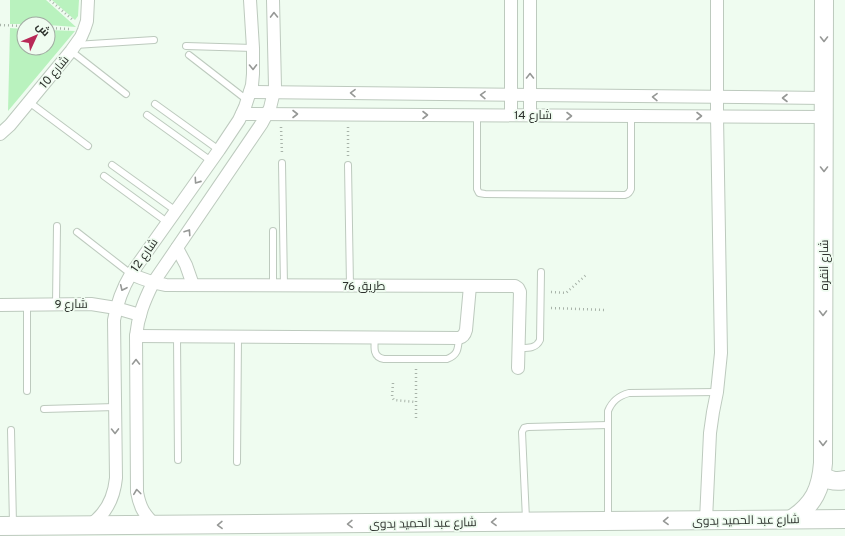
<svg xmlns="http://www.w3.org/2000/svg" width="845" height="536" font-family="Overpass,Cairo,sans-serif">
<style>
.green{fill:#b9f2be}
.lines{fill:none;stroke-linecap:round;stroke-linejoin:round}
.lane-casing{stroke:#bdcabe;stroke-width:8}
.street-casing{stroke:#bdcabe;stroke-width:14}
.secondary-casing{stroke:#bdcabe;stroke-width:20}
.path{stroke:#a8b3a9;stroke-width:2.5;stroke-dasharray:1 3;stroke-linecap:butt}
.lane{stroke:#fff;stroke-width:6}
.street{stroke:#fff;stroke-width:12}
.secondary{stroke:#fff;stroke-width:18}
.oneway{stroke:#969896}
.labels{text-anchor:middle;stroke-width:3.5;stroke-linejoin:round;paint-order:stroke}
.street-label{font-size:12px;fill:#2c312c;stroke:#effcf0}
</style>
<rect width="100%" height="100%" fill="#effcf0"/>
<g class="green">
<polygon points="10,0 46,0 76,27 48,25 48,24 10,24"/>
<polygon points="52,0 79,0 78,16 75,20"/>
<polygon points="10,28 24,29 24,48 48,48 48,30 75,31 8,111"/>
</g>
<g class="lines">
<g class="lane-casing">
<g id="lane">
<polyline points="75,45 154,40"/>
<polyline points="186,46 253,48"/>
<polyline points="71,51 126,94"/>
<polyline points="189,55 247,100"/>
<polyline points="29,102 88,146"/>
<polyline points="155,104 219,150"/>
<polyline points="147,115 211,161"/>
<path d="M477 115V189L479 193 485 194 625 195C628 194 630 192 631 189V116"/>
<polyline points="282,163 284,286"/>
<polyline points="112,165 176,211"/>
<polyline points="348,165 350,286"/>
<polyline points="104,176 167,222"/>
<polyline points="273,231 273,285"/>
<polyline points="77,232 131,274"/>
<polyline points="56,304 57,226"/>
<polyline points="27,305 27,391"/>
<polyline points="177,337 178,460"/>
<path d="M375 338C374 348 373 357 384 359H447C458 355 458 349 459 338"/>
<path d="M518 348C527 348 536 349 540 340L541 272"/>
<polyline points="44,409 115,407"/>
<polyline points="11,430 13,524"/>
<polyline points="237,462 238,337"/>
<polyline points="526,519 522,432 524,428 528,427 608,425"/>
<path d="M608 519V411C612 401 618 396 629 393L717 392"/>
</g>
</g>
<g class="street-casing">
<g id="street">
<polyline points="250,92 824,98"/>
<polyline points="242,114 824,117"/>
<polyline points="511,115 511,0"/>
<polyline points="530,115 530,0"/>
<polyline points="0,134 10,125 71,51 81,37 84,30 87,21 88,0"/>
<polyline points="177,248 186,265 193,285"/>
<path d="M131 274C142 279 153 283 166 285L515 286 518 288 520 292 518 368"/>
<polyline points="0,305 91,304 116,308 140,315"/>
<path d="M136 336 459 338C463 337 465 334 466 330L470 286"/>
<polyline points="706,520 710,433 713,412 717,392 721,353 717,116 717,0"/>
<path d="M155 525C144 514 140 508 137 492L136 336C138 316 144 301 153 283L262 123 270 108 275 87 273 0"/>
<path d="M88 526C106 515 114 498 116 478L114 320C117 303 122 289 131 274L219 150 239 120 245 107 252 85 253 74V48L250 0"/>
</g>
</g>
<g class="secondary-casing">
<g id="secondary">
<path d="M822 476C830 481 836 482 845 480"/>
<path d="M792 519C814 504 821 489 823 463L824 0"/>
<polyline points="0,526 845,519"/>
</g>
</g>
<g class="path">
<polyline points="50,0 74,21"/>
<polyline points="0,25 24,26"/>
<polyline points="48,28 70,29"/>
<polyline points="281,127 282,154"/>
<polyline points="348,127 348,156"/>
<polyline points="551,292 566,293 586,275"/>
<polyline points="551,308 606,310"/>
<polyline points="393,383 392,397 394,400 416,402"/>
<polyline points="416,418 416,369"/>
</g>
<use href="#lane" class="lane"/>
<use href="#street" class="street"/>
<use href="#secondary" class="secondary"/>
</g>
<defs><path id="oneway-chevron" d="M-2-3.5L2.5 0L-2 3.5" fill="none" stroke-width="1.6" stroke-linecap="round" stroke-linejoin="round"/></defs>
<g class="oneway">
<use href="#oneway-chevron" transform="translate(274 15) rotate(-91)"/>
<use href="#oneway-chevron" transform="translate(824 39) rotate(90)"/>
<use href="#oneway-chevron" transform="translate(253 67) rotate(89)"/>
<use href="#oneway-chevron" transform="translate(530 76) rotate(-90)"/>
<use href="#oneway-chevron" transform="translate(353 93) rotate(-179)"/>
<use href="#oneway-chevron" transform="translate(483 95) rotate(-179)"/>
<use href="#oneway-chevron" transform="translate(655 97) rotate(-179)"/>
<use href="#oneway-chevron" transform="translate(785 98) rotate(-180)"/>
<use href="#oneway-chevron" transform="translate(295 114)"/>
<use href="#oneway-chevron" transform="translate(425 115)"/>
<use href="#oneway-chevron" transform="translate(569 116)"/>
<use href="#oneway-chevron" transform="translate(699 116)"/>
<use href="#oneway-chevron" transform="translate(824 169) rotate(90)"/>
<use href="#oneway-chevron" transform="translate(197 181) rotate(125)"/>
<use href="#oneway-chevron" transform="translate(188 232) rotate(-56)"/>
<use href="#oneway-chevron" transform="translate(123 288) rotate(115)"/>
<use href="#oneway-chevron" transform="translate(823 313) rotate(90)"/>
<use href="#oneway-chevron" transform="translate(136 362) rotate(-90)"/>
<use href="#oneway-chevron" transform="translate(115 431) rotate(89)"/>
<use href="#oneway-chevron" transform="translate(823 443) rotate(90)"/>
<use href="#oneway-chevron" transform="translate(137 492) rotate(-97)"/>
<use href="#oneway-chevron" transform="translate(666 521) rotate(179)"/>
<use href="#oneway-chevron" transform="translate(494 522) rotate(179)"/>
<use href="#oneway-chevron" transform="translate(350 524) rotate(179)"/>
<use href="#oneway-chevron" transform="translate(220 525) rotate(179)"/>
</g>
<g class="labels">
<g class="street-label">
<text transform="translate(54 72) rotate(-50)" y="4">شارع 10</text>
<text x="533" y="119">شارع 14</text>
<text transform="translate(144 255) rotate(-55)" y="4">شارع 12</text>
<text transform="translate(824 265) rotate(-90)" y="4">شارع انقره</text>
<text x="364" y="290">طريق 76</text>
<text x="71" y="308">شارع 9</text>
<text transform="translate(746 520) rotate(-1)" y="4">شارع عبد الحميد بدوى</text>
<text transform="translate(423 523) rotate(-1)" y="4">شارع عبد الحميد بدوى</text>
</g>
</g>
<g transform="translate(36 36) rotate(46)"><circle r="19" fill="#effcf0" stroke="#a1aba2"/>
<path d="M0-3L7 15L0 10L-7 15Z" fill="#b82957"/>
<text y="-6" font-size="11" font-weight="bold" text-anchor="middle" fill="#2c312c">ش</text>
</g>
</svg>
